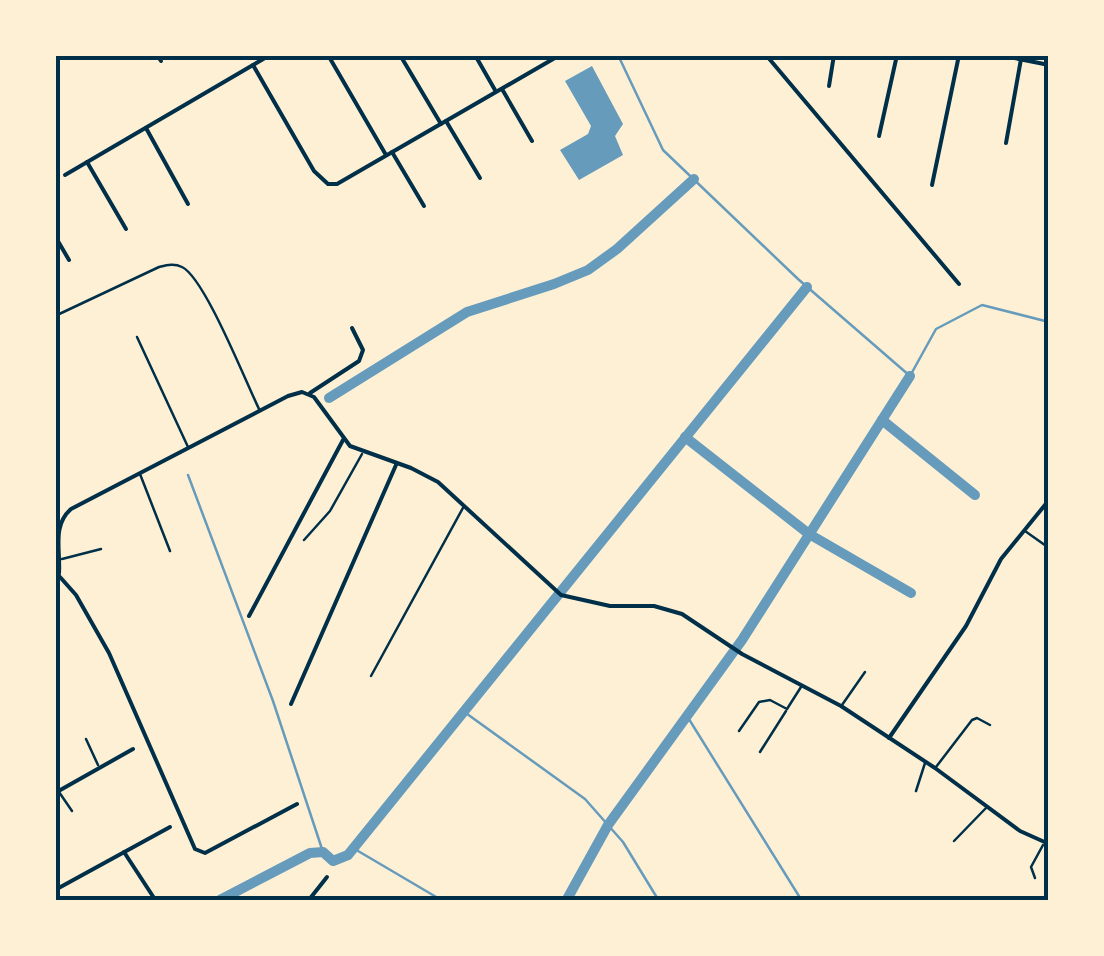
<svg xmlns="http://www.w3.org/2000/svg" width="1104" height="956" font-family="'Noto Serif',serif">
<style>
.water{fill:#669bbc}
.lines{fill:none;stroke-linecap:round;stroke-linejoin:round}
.stream{stroke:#669bbc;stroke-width:2.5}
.canal{stroke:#669bbc;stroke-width:10}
.service{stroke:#003049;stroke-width:2.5}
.minor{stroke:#003049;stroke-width:4}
.neatline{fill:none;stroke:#003049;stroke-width:4}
</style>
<rect width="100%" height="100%" fill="#fdf0d5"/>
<polygon class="water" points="592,66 623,124 615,136 623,155 579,180 560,150 588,134 591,126 565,81"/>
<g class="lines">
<g class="stream">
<polyline points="618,55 663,150 798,279 910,376 936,329 982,305 1049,322"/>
<polyline points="188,475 273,701 323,852"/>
<polyline points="463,711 585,799 623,842 659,901"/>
<polyline points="687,716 802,901"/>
<polyline points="353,848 443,901"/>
</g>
<g class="canal">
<polyline points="329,398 467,312 554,284 588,270 617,249 694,179"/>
<polyline points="882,420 975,495"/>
<polyline points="685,437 809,534 911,593"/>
<polyline points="218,901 310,853 323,852 333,861 348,855 807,287"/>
<polyline points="566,901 608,825 742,640 910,376"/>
</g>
<g class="service">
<path d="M55 316 159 267C167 265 174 263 182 267 205 278 246 383 260 411"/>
<polyline points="137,337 188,447"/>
<polyline points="140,474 170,551"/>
<polyline points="1025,531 1049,548"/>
<polyline points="304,540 330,511 362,454"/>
<polyline points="62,559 101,549"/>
<polyline points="371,676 464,506"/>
<polyline points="842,705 865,672"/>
<polyline points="739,731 759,702 770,700 787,709 801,687"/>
<polyline points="86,739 98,765"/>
<polyline points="760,752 786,711"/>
<polyline points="936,767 972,720 977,718 990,725"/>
<polyline points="916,791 925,763"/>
<polyline points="59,792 72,811"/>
<polyline points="954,841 986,808"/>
<polyline points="1035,878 1031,867 1043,845"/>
</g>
<g class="minor">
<polyline points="157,55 161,61"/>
<polyline points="270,55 253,65 314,171 328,184 337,184 560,55"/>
<polyline points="328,55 386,155"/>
<polyline points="400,55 441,124"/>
<polyline points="475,55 495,90"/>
<polyline points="766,55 959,284"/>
<polyline points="999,55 1049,65"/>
<polyline points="55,59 62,55"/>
<polyline points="829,86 834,55"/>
<polyline points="502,89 532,141"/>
<polyline points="446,121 480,178"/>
<polyline points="146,128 188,204"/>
<polyline points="879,136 897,55"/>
<polyline points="1006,143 1021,59"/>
<polyline points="392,152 424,206"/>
<polyline points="87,162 126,229"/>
<polyline points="65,175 253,65"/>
<polyline points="932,185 959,55"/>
<polyline points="55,236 69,260"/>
<polyline points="310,393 359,361 363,350 352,328"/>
<polyline points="60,577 76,595 109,653 195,849 205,853 297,804"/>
<path d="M55 590C67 563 47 530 71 509L288 396 302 392 314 397 350 446 411 468 438 482 561 595 610 606H654L682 614 742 654 841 706 935 768 1020 831 1049 844"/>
<polyline points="249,616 343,440"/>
<polyline points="291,704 396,465"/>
<polyline points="889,738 966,626 1001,559 1049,500"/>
<polyline points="55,793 133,749"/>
<polyline points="124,852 156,901"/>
<polyline points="55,890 170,827"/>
<polyline points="308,901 327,877"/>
</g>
</g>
<rect width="1104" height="956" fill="none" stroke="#fdf0d5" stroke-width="115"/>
<rect x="58" y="58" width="988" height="840" class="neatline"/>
</svg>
